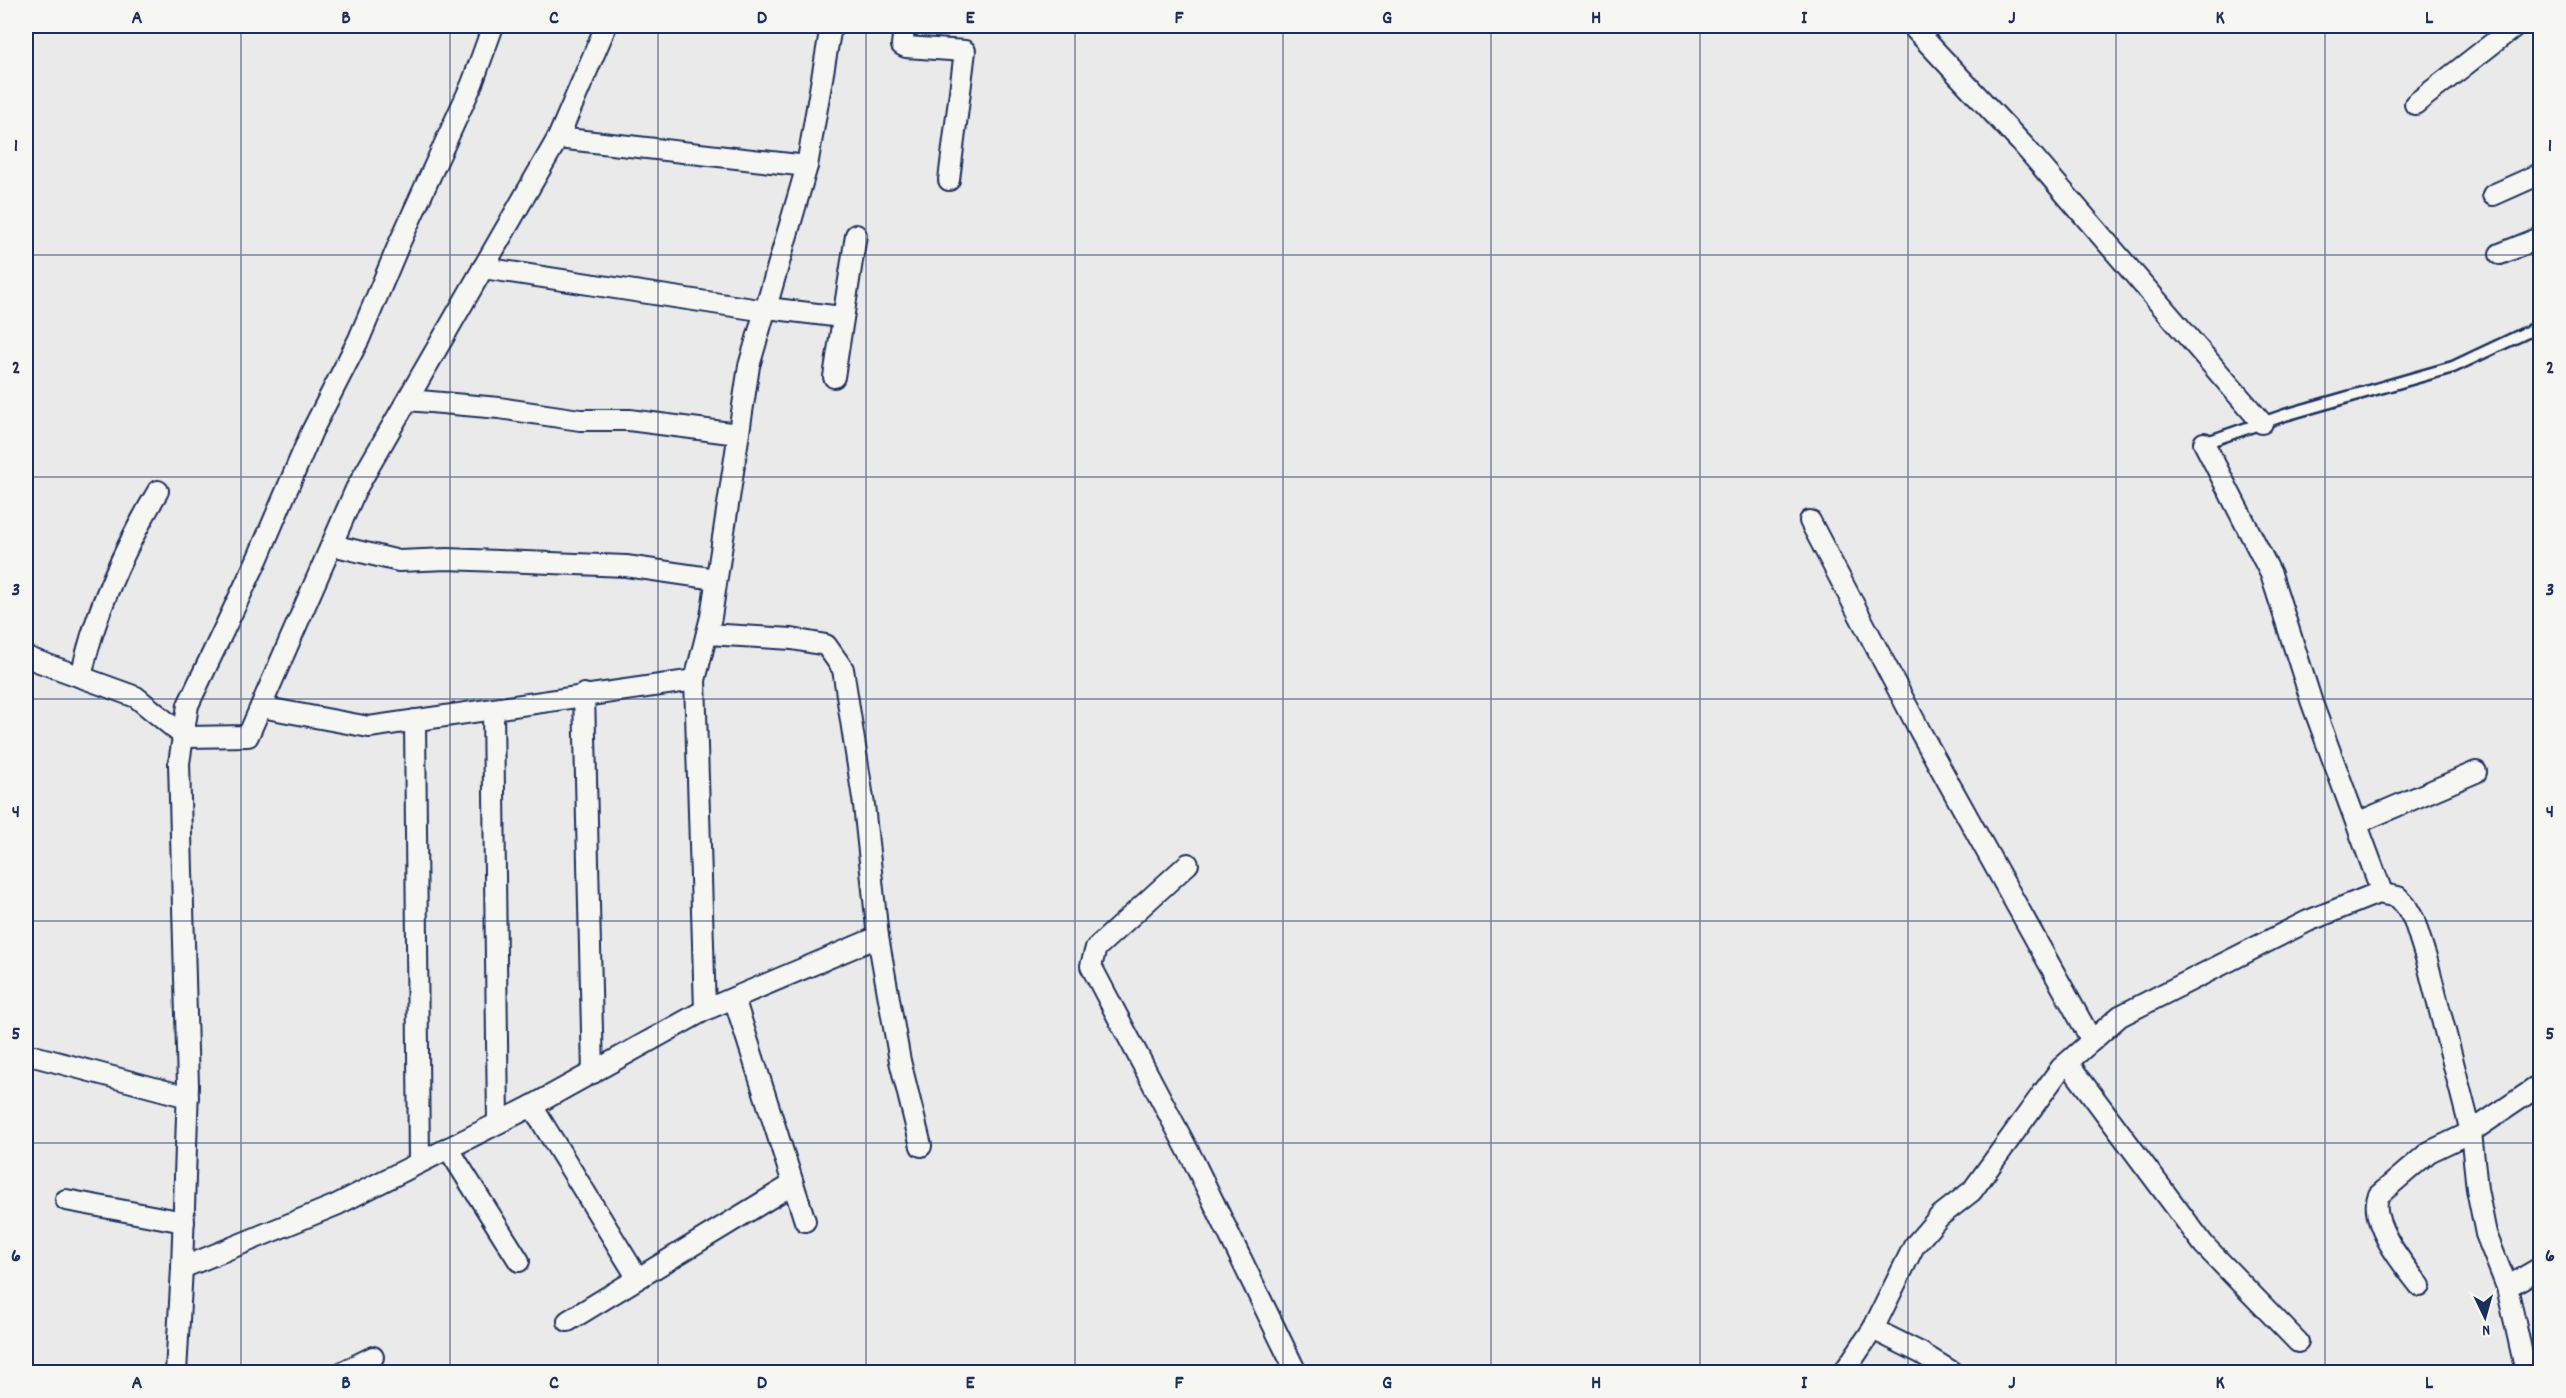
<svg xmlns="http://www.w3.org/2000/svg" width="2566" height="1398" font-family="Dekko,sans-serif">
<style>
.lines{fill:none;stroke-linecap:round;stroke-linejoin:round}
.service-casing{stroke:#1b2f5e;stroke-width:15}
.minor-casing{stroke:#1b2f5e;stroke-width:24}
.service{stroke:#f6f6f2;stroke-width:10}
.minor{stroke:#f6f6f2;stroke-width:20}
.grid{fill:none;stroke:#1b2f5e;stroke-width:1.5;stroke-opacity:0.55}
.neatline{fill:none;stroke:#1b2f5e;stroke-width:2}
.grid-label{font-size:20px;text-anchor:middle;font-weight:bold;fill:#1b2f5e}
</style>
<rect width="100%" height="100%" fill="#e9eae9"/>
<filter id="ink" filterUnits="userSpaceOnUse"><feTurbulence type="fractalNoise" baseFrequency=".0167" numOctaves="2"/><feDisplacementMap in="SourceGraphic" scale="12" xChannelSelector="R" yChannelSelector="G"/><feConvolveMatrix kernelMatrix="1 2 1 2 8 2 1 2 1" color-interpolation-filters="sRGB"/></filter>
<g filter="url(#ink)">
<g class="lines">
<g class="service-casing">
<polyline id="service" points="2204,443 2285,415 2453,367 2540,326"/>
</g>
<g class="minor-casing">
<g id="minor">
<polyline points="904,26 902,45 906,47 965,51 949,180"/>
<polyline points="1912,26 2025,147 2262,423"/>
<polyline points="2415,104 2515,26"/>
<polyline points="558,138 807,166"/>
<polyline points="2493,195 2540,174"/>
<polyline points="2500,254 2540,238"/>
<polyline points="483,268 766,311"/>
<polyline points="767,308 842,317"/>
<polyline points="834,377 856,235"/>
<polyline points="408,400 499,408 580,420 629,420 738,434"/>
<polyline points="1810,521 1921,733 2092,1041"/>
<polyline points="332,545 399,561 447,559 626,566 716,579"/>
<polyline points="707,634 792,639 826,645 843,669 864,805 878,937 900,1061 921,1146"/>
<polyline points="26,657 136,697 185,737 248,736 356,489 558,138 606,26"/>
<path d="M81 677C95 610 124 549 158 491"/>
<polyline points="584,694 593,1073"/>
<polyline points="261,707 369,727 695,680"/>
<polyline points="493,709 498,1123"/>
<polyline points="415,720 419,1162"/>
<polyline points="2357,823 2476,772"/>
<polyline points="1188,864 1096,948 1091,966 1193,1160 1296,1372"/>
<polyline points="2378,893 2398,897 2406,906 2414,920 2427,961 2471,1132 2477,1189 2486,1234 2507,1287 2526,1372"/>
<polyline points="734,998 805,1221"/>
<polyline points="705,1010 695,680 711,617 749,366 807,166 831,26"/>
<polyline points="26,1054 188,1097"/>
<polyline points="2068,1063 2204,1245 2298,1342"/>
<polyline points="532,1106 637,1277"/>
<polyline points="448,1148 519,1261"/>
<polyline points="66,1200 184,1222"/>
<polyline points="182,1268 336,1205 532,1106 705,1010 878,937"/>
<path d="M2420 1286C2405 1267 2367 1221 2379 1195L2429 1152 2471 1132 2540 1085"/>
<polyline points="2507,1287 2540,1268"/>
<polyline points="568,1321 793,1184"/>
<polyline points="1873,1329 1921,1353 1952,1372"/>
<polyline points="176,1372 182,1268 188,1086 179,763 188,705 257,560 312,431 359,339 399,244 472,84 493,26"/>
<polyline points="343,1372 373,1357"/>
<polyline points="1844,1372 1873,1329 1914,1246 1940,1216 1972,1191 2061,1068 2120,1016 2308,921 2378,893 2380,887 2312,703 2271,574 2204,443"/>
</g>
</g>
<use href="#service" class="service"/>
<use href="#minor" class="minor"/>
</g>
</g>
<path class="grid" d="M241 26V1372M450 26V1372M658 26V1372M866 26V1372M1075 26V1372M1283 26V1372M1491 26V1372M1700 26V1372M1908 26V1372M2116 26V1372M2325 26V1372M26 255H2540M26 477H2540M26 699H2540M26 921H2540M26 1143H2540"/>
<rect width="2566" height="1398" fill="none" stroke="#f6f6f2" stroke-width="66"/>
<g transform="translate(2485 1317) rotate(175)" stroke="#f6f6f2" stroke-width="4.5" paint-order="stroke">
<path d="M0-4.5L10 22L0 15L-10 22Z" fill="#1b2f5e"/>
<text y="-9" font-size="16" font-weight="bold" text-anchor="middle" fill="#1b2f5e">N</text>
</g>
<rect x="33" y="33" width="2500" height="1332" class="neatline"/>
<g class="grid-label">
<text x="137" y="23">A</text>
<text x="346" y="23">B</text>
<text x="554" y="23">C</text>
<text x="762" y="23">D</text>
<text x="970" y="23">E</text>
<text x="1179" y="23">F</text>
<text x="1387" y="23">G</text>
<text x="1596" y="23">H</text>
<text x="1804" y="23">I</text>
<text x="2012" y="23">J</text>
<text x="2220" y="23">K</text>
<text x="2429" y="23">L</text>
<text x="16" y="151">1</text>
<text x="2550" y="151">1</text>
<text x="16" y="373">2</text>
<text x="2550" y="373">2</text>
<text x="16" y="595">3</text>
<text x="2550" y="595">3</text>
<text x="16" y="817">4</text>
<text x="2550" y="817">4</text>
<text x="16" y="1039">5</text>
<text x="2550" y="1039">5</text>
<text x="16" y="1261">6</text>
<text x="2550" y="1261">6</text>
<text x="137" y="1388">A</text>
<text x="346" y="1388">B</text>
<text x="554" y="1388">C</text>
<text x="762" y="1388">D</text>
<text x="970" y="1388">E</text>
<text x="1179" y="1388">F</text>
<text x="1387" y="1388">G</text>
<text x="1596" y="1388">H</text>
<text x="1804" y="1388">I</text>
<text x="2012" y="1388">J</text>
<text x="2220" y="1388">K</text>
<text x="2429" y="1388">L</text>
</g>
</svg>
